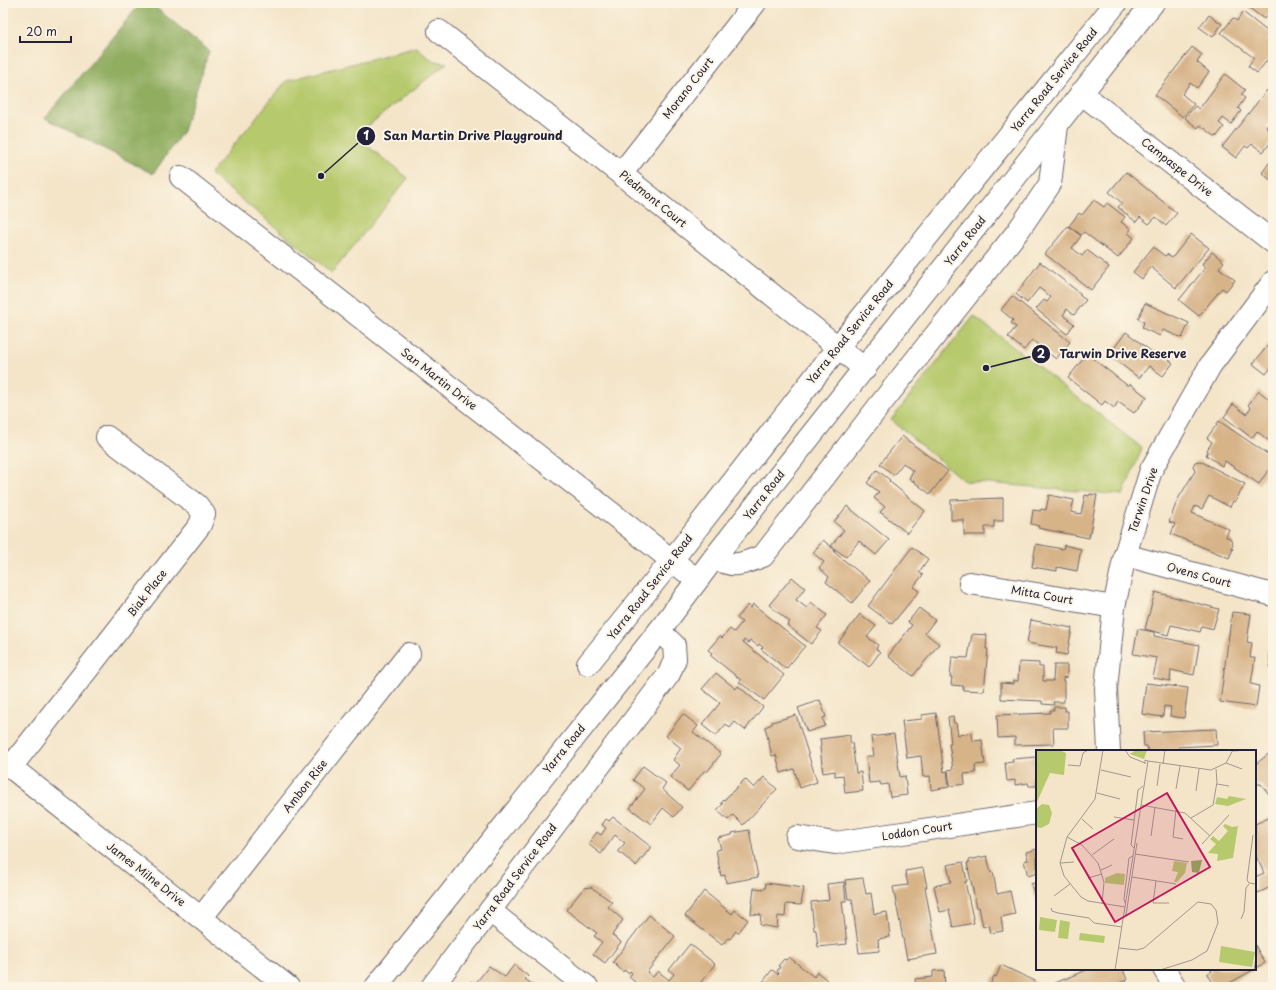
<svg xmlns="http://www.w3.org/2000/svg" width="1276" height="990" font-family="'Playpen Sans',sans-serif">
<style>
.green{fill:#b6c96c;stroke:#6c7654}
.forest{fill:#90ad60;stroke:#59684e}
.building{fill:#d7b388}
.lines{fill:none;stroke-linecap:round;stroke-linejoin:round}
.minor-casing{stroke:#6c666d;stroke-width:24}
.major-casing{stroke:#6c666d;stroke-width:24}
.minor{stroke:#fff;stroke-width:22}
.major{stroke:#fff;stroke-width:22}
.labels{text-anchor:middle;stroke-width:4;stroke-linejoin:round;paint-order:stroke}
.street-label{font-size:11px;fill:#22223b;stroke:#fcf5e5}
.inset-road{fill:none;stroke:#a09790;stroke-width:1}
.view{fill:#c2185b;fill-opacity:0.15;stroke:#c2185b;stroke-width:2}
.inset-edge{fill:none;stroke:#22223b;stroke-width:2}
.leader{fill:none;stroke:#22223b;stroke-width:1.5}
.callout-dot{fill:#22223b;stroke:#fcf5e5;stroke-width:1.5}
.mark-label{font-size:12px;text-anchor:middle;font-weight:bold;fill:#fff}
.callout-label{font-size:12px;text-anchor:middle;font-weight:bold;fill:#22223b;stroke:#fcf5e5;stroke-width:4;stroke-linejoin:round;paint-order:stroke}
</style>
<rect width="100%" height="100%" fill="#fcf5e5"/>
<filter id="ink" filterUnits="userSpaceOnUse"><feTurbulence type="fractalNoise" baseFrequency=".025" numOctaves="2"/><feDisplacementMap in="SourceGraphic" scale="8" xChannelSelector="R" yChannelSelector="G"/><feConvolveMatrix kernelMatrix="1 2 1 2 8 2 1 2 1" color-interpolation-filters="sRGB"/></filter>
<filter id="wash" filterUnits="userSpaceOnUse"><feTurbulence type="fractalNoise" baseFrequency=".012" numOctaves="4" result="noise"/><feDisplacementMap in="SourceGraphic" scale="16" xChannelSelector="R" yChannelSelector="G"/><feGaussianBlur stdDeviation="0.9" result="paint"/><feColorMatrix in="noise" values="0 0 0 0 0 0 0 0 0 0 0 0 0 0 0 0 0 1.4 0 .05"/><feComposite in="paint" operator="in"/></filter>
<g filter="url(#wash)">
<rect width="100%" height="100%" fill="#f4e5c9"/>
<g class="green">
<path d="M417 47C425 57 434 62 447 63L355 136 408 178 332 273 210 174 286 81Z"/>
<polygon points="974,316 1142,448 1123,495 964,481 891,420"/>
</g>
<polygon class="forest" points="141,3 150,3 209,51 183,131 153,174 45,118"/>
<g id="blocks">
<g class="building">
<polygon points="1251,3 1273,3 1273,16 1269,13 1264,19 1248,7"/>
<polygon points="1243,12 1272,35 1268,41 1273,45 1273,53 1257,73 1248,66 1254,58 1221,33 1233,18 1237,21"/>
<polygon points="1209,15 1222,24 1213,37 1199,27"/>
<polygon points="1192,47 1202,55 1197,62 1209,72 1197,88 1190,83 1182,94 1194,104 1183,117 1155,95"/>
<polygon points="1225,74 1245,90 1241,95 1245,98 1238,108 1241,111 1231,124 1223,118 1219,123 1224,127 1216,137 1200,125 1198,128 1185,118 1195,106 1199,109"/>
<polygon points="1267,90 1273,94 1273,118 1266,127 1273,133 1273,140 1263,152 1252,144 1248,148 1245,146 1236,158 1222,147"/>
<polygon points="1269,163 1273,166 1273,182 1262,173"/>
<polygon points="1126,172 1177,213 1166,226 1156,217 1149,224 1140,217 1136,222 1118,207 1122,203 1109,192"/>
<polygon points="1094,200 1104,207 1107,203 1125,217 1121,222 1131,229 1128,233 1134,238 1118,258 1084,232 1081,235 1069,226 1079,213 1082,215"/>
<polygon points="1068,226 1081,236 1072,248 1082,256 1087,250 1109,267 1091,290 1045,254"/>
<polygon points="1191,234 1209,248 1176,288 1151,267 1142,279 1133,272 1153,247 1165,256 1167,254 1172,258"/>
<polygon points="1212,252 1224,262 1219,268 1235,280 1226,291 1222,288 1199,316 1179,300 1206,267 1202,264"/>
<polygon points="1040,262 1081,294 1079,295 1086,300 1074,315 1067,309 1063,315 1074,324 1067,334 1036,309 1044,300 1047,302 1051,297 1039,288 1027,303 1016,294"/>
<polygon points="1012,296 1070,342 1056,359 1032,340 1024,350 1008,337 1016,327 1011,323 1013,320 1001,310"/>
<polygon points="1145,303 1189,323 1182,338 1163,330 1160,336 1142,328 1144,322 1138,319"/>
<polygon points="1126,332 1156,355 1159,352 1173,363 1163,376 1149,366 1139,378 1109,355"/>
<polygon points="1273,339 1273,365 1266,374 1253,364"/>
<polygon points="1087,354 1128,386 1130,384 1147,397 1134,413 1118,402 1114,408 1105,401 1102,405 1068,378"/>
<polygon points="1259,391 1273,403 1273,439 1272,438 1269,441 1257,431 1252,438 1224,417 1233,404 1246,414 1251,408 1248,405"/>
<polygon points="1219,421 1272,457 1271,458 1273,459 1273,463 1259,484 1225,461 1222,466 1206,455 1208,451 1207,450 1212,442 1207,438"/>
<polygon points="902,436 948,471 930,494 909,478 913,471 903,463 894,475 880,464"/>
<polygon points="1200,461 1245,484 1235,502 1233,501 1230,507 1209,496 1202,509 1195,506 1192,513 1229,529 1226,537 1230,538 1233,544 1231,548 1233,549 1229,558 1171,534 1175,524 1169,522 1178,499 1195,471 1193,466 1195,462"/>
<polygon points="877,470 890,480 889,481 925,511 907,533 880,512 885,507 874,498 879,492 867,483"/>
<polygon points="1090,494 1097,495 1089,538 1038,528 1039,526 1031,524 1033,510 1040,511 1041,509 1046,510 1049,495 1074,500 1071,512 1081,514 1085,495 1089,496"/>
<polygon points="1003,498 1003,521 994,521 994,527 985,527 985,535 964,535 964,520 951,520 951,500"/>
<polygon points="847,506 889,540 876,555 859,541 846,557 831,546 844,530 834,522"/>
<polygon points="823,540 835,550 834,552 870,581 852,603 826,582 829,577 819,568 824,562 813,553"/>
<polygon points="1036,544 1063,549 1064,545 1081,549 1077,571 1057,567 1057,571 1032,567"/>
<polygon points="912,547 928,559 919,572 923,575 913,587 919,591 892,624 868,606"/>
<polygon points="792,577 805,588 796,600 807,608 811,602 827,615 817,628 822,631 811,644 787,625 790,622 769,605"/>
<polygon points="1155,592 1219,609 1213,629 1202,626 1200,632 1171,625 1168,635 1145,629"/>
<polygon points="753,604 805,646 786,669 761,649 763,647 759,644 758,646 750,640 748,643 744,640 743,642 784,675 764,700 739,682 741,680 710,655 712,653 708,650 720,636 722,638 730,629 734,632 742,622 737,618 748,605 751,608"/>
<polygon points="919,608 935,620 925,633 939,644 913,676 888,656 912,625 908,622"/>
<polygon points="1232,612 1251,614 1247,642 1252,643 1250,658 1255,658 1251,684 1259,686 1256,707 1220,702"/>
<polygon points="860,614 876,626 867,637 878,645 876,649 880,652 869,667 838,643"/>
<polygon points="1031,620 1072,628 1067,655 1056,653 1057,648 1027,643"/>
<polygon points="1138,629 1154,632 1154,636 1199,645 1194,675 1171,670 1170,681 1153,678 1157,658 1133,654"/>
<polygon points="972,634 987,635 986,649 988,649 984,691 963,690 963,686 951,685 952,677 950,677 952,657 968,658"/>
<polygon points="1273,650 1273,688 1272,688 1269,651"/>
<polygon points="1019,662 1039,663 1039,667 1043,667 1043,681 1053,681 1054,665 1067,665 1067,678 1063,677 1063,681 1064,681 1064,702 1053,702 1054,705 1042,704 1042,701 1001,699 1001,683 1013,684 1013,681 1018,681"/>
<polygon points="716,673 736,689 738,686 763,707 745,730 735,722 730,728 726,724 716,736 702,725 720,703 702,689"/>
<polygon points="1146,683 1188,688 1184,718 1170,716 1171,707 1164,706 1163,717 1142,714"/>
<polygon points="820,700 826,717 823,718 825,726 807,732 798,708"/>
<polygon points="1054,707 1065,707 1065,711 1068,711 1068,728 1053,728 1054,744 1015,745 1015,737 998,738 997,715 1050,713 1050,710 1054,710"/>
<polygon points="936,713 944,772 947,771 949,787 931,790 930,776 923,777 921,756 907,758 902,721 922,719 922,715"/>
<polygon points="683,714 698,726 693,732 721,754 707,772 705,770 688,791 670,777 680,765 673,760 681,748 666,736"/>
<polygon points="796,715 817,782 800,788 794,769 781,773 776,755 772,756 765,727 772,724 772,722"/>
<polygon points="953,716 954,723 956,723 958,735 972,733 973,741 982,740 985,764 975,765 976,773 964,774 965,784 950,786 948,770 953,769 949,744 951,744 948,717"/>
<polygon points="1216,729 1217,745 1178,747 1178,751 1148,751 1147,746 1144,746 1143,732"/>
<polygon points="894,734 900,777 905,776 907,795 890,797 888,784 881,785 880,782 869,783 866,756 874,756 871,737"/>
<polygon points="850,735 850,743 852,742 856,773 861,772 863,791 845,793 843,775 835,776 835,771 823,773 820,747 821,746 820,739"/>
<polygon points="1271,752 1273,755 1273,795 1271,797 1261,784 1255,784 1255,760 1257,763"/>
<polygon points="1037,757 1037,786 1029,786 1028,783 1015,785 1015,780 1007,781 1005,763 1013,762 1012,759"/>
<polygon points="643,766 666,783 662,789 682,807 674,817 663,808 651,824 630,808 645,789 633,780"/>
<polygon points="764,777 777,789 743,825 733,815 728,820 717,810 723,804 721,803 745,779 754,788"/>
<polygon points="613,817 651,847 636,866 618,851 625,843 615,835 601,854 588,844 597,832 601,835 606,828 602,825 606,819 609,821"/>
<polygon points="1271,817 1273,822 1273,832 1270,833 1273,840 1273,886 1258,893 1255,887 1255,877 1264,873 1255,854 1255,824"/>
<polygon points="749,830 758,877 726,883 725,875 721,876 716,850 721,849 718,838 732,835 732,833"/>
<polygon points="1037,849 1037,873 1028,876 1024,861 1028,860 1026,852"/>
<polygon points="987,856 991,873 993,872 997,894 1010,891 1015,914 1001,917 1003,931 991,933 989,925 983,927 979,907 977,908 967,863 969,863 969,860"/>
<polygon points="963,862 967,881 965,882 974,923 953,927 949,910 940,912 934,886 951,882 947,865"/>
<polygon points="923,868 927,887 925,887 937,954 907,959 893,887 908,885 905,871"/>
<polygon points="863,878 866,894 871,893 874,914 887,912 890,937 878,939 879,951 859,953 852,899 848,899 845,880"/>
<polygon points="844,882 846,901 842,901 847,944 818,947 816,930 814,930 811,902 829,900 827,884"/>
<polygon points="1037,882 1037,904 1031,884"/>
<polygon points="766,883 804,888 801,905 786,904 785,917 778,916 777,928 760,925 761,915 751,914 754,888 765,889"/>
<polygon points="591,887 612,902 608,907 623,920 612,935 621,942 605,963 593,954 602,942 594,936 597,933 566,910 584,888"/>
<polygon points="704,891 732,914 735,910 748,920 738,933 736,931 730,939 728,938 722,945 685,916"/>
<polygon points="649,915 675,936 647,972 653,977 658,971 669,980 674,974 669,970 690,944 715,964 697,987 641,987 629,977 632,973 630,971 628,973 624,970 623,972 613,962"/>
<polygon points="1255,945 1265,963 1255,969"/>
<polygon points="789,957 814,977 817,972 827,980 824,984 827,987 768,987 762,983 772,970 778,974 779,973 777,971 780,967 778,966 784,959 786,960"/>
<polygon points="514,965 528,976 525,979 536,987 466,987 471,981 475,984 489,966 505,977"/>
<polygon points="1001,965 1035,981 1032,987 989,987 994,976 996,977"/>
<polygon points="1089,969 1123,969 1127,980 1109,987 1051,987 1050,985"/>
<polygon points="1210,969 1255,969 1222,987 1214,987 1207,974 1212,971"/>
<polygon points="944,970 945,987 916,987 915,979 933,977 933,971"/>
</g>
</g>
</g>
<g filter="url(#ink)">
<use href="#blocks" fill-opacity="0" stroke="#6c666d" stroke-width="1"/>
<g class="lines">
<g class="minor-casing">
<g id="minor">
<polyline points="439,31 621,174 865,369"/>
<polyline points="1081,93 1273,242"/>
<polyline points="621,174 755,3"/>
<polyline points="181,177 697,580"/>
<polyline points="1125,555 1273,595"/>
<path d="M714 558C736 569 741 564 763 556L879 406 1018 231 1050 184 1057 125"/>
<polyline points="970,583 1114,607"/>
<polyline points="588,664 672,560 838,347 1116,3"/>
<polyline points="1109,751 1106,689 1114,607 1125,555 1151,470 1210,366 1273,282"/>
<polyline points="3,761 288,987"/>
<polyline points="11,767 200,525 204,514 197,505 107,437"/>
<polyline points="797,837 835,843 1037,813"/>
<polyline points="490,911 587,987"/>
<polyline points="201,918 409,654"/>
<polyline points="1164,969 1175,987"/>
<polyline points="432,987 669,674 675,659 674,645 659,631"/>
</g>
</g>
<g class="major-casing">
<polyline id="major" points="376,987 659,631 714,558 1153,3"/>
</g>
<use href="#minor" class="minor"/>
<use href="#major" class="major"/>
</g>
</g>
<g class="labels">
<g class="street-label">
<text transform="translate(1054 80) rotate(-51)" y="4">Yarra Road Service Road</text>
<text transform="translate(688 88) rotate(-52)" y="4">Morano Court</text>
<text transform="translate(1177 167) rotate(38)" y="4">Campaspe Drive</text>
<text transform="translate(653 199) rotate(39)" y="4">Piedmont Court</text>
<text transform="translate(965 241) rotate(-52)" y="4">Yarra Road</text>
<text transform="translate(850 332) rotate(-51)" y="4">Yarra Road Service Road</text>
<text transform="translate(439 379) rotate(38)" y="4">San Martin Drive</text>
<text transform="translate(764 495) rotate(-52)" y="4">Yarra Road</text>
<text transform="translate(1143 500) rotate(-71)" y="4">Tarwin Drive</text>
<text transform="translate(1199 575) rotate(15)" y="4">Ovens Court</text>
<text transform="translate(650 587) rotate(-52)" y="4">Yarra Road Service Road</text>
<text transform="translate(147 593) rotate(-52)" y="4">Biak Place</text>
<text transform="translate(1042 595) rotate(10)" y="4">Mitta Court</text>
<text transform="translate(564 749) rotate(-51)" y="4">Yarra Road</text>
<text transform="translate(305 786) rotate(-52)" y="4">Ambon Rise</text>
<text transform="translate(917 831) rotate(-9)" y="4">Loddon Court</text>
<text transform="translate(146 874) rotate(38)" y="4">James Milne Drive</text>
<text transform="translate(515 877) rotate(-53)" y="4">Yarra Road Service Road</text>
</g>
</g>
<g transform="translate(1036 750)">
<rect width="220" height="220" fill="#f4e5c9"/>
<path d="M0 0H23L30 3 28 25 14 23 0 54ZM100 0H111L108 9 94 4ZM193 46 210 49 192 56 179 54 181 47 191 49ZM6 54 13 55 16 63 13 74 5 78 0 77V59ZM189 74 196 77 202 76 197 108 181 111 182 104 172 103 180 94 174 89 177 86 183 91 192 81 187 76ZM138 111 151 113 149 123 141 132H138L142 122 136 121ZM81 123 89 124 88 135 69 133V128ZM4 167 21 170 19 182 3 180ZM24 170 34 172 32 189 22 188ZM44 183 69 186 68 193 43 190ZM185 196 219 202 216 217 183 212Z" fill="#b6c96c"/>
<path d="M166 110 163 123 156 122 155 111Z" fill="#90ad60"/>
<path class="inset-road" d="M67 0 59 49 31 87 24 113 28 126 45 147 52 151 89 157M89 0 94 7 109 13M197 1 212 0M112 11 175 20 190 13 197 0M190 13 206 19M127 14 129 0M32 15 44 16 47 3 52 0M65 20 95 27M181 34 193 36M121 36 124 14M140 39 144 16M160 41 163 19M61 43 84 49M105 55 149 63 174 86M140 60 137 87 147 89M78 67 98 70M155 68 177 55 181 32 180 19M46 69 57 79M217 85 211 130 213 133 220 134M115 86 119 57M31 87 46 95 62 113 68 132 66 154M166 94 193 65M98 98 95 95 102 40 107 36M99 104 153 112M56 105 78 89M24 113 38 112M65 120 76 115M96 127 140 134M52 128 66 124M120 131 117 153H133M18 146 34 134M89 153 88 149 93 108 97 106M15 158 16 161 22 163 53 168 58 173 86 177M88 167 90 165 101 93M205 169 208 162 210 138 213 134M83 198 101 200 108 198 162 152 175 154 180 160 182 173 171 201 156 210 124 220M79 220 112 11 109 10V14M218 220 220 207"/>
<path class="view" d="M131 43 174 117 79 172 36 98Z"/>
<rect width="220" height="220" class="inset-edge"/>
</g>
<path class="leader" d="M321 176L366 136M986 368L1041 354"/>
<g class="callout-dot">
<circle cx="321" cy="176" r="4"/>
<circle cx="986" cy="368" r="4"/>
<circle cx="366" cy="136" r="10"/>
<circle cx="1041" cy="354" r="10"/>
</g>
<g class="mark-label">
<text x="366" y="140">1</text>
<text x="1041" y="358">2</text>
</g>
<g class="callout-label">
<text x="473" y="140">San Martin Drive Playground</text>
<text x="1123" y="358">Tarwin Drive Reserve</text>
</g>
<rect width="1276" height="990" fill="none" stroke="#fcf5e5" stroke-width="16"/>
<path d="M20 36v6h51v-6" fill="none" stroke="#22223b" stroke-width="2"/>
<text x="26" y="36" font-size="12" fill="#22223b" stroke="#fcf5e5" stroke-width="3" paint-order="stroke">20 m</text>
</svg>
